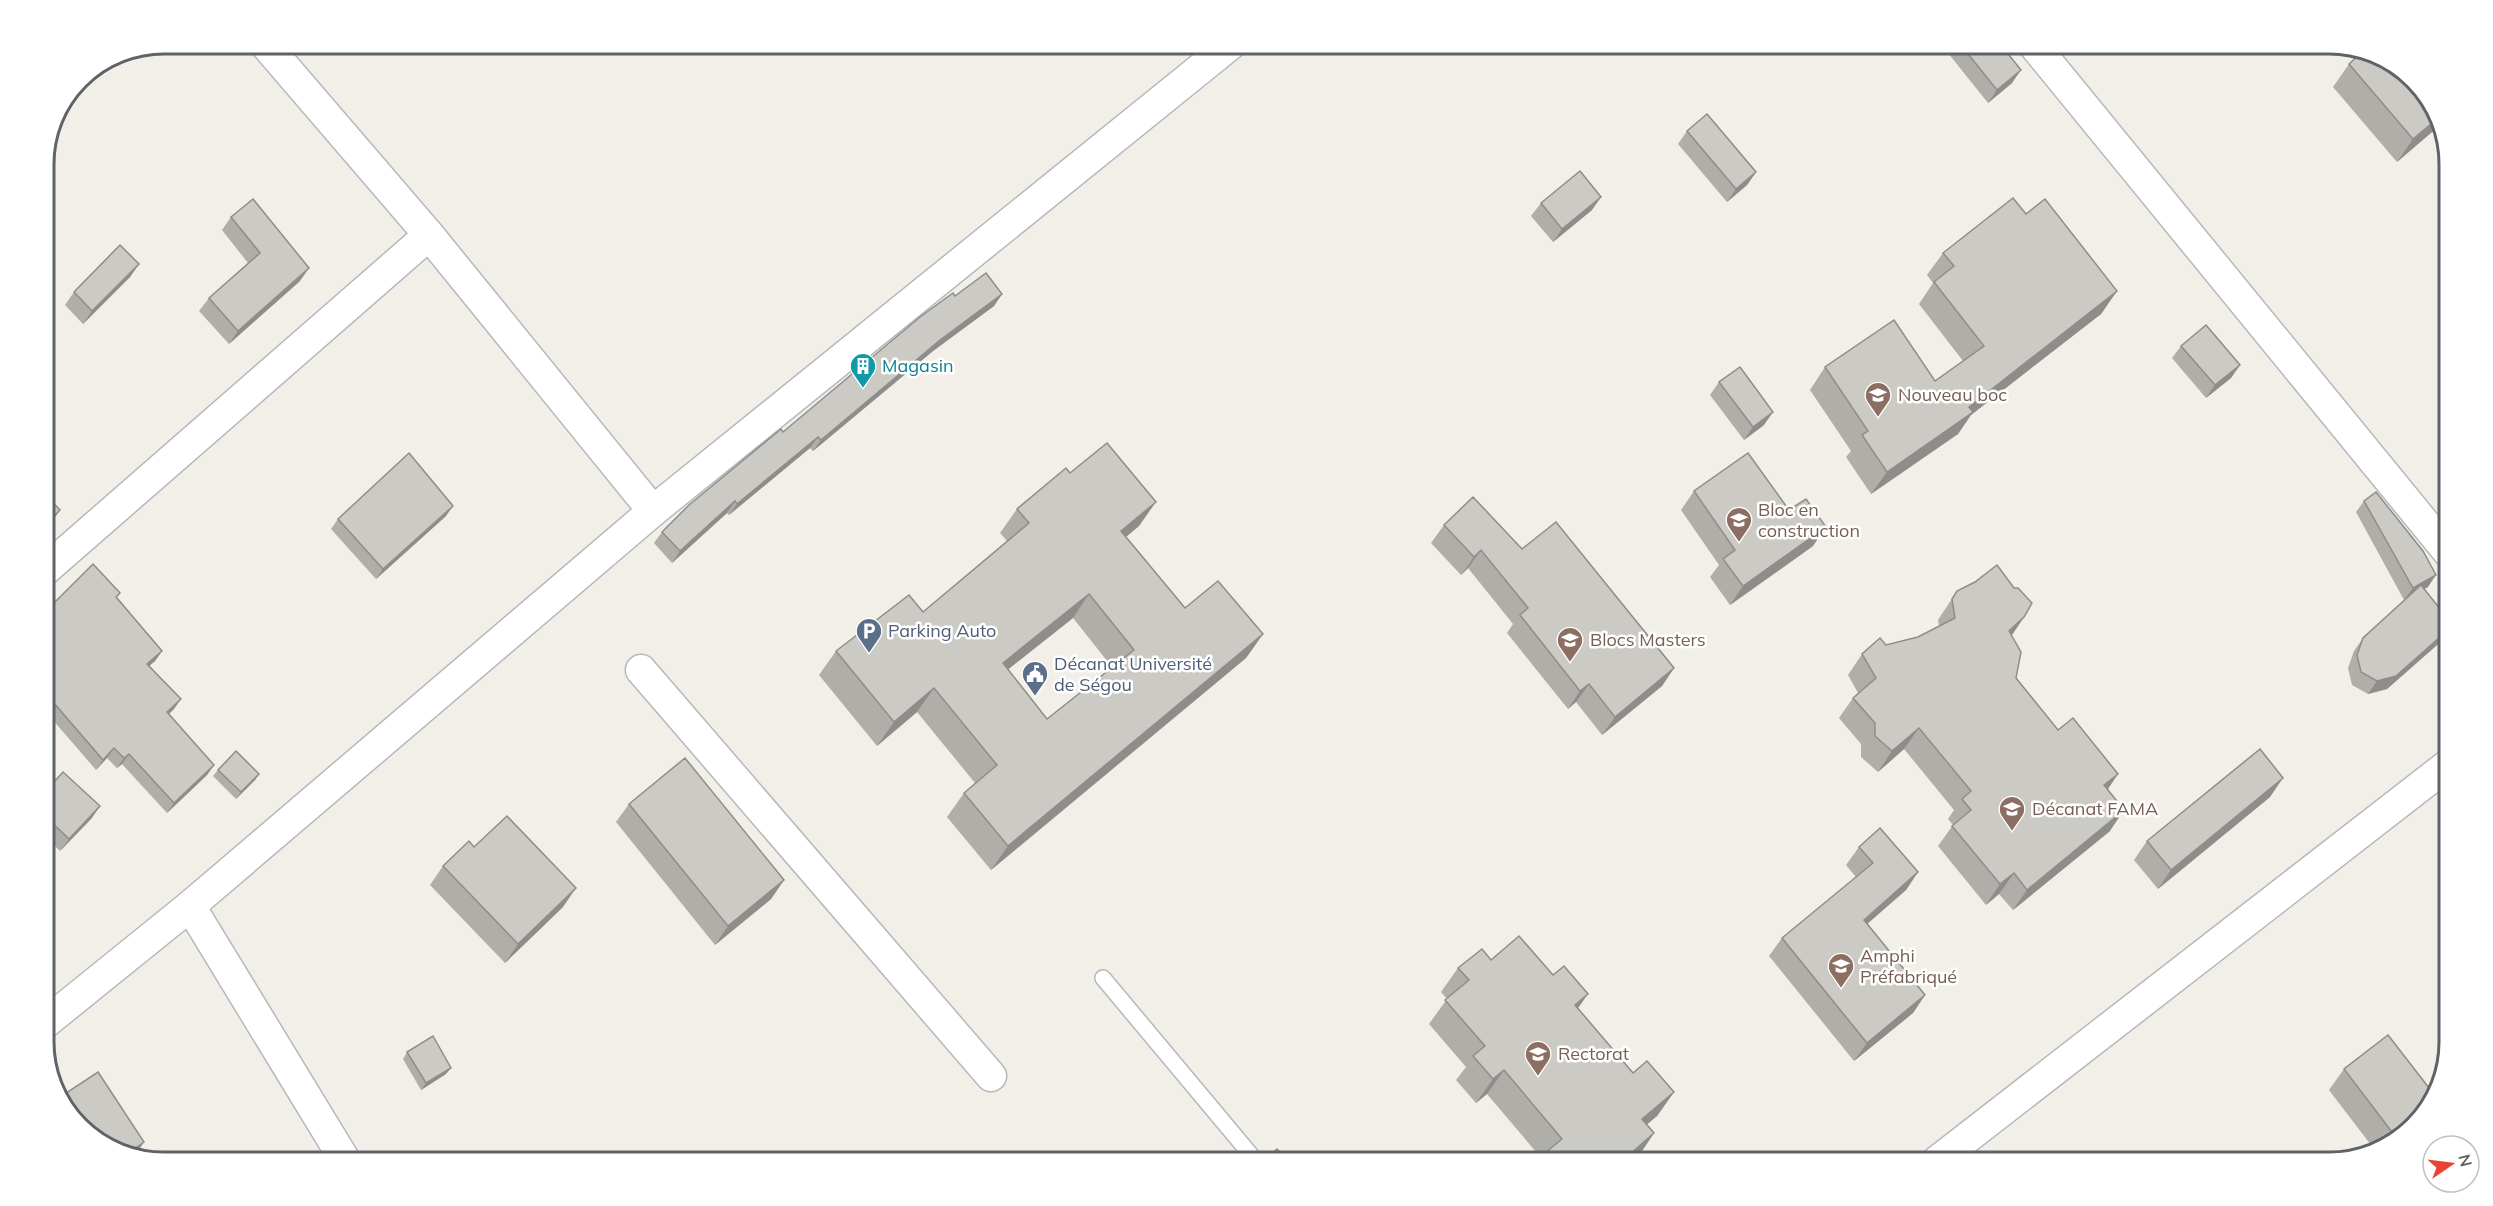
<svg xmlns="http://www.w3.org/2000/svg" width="2493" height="1206" font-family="Mulish,sans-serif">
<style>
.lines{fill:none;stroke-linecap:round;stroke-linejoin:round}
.service-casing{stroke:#b5b8bc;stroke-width:18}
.minor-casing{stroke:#b5b8bc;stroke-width:33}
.service{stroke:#fff;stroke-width:15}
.minor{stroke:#fff;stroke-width:30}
.wall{fill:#afaea9;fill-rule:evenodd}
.shaded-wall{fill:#8f8d8a}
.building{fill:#cccac5;stroke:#8f8d8a;stroke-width:1.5;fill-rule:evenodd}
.labels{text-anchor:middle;stroke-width:5;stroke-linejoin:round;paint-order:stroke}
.culture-label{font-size:18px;fill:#0d838f;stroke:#fff;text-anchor:start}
.education-label{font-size:18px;fill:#785e54;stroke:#fff;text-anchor:start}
.service-label{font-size:18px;fill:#4e5e75;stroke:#fff;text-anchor:start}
.rim{fill:none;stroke:#5f6368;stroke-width:3}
</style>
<rect width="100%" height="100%" fill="#f1efe8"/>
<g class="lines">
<g class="service-casing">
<polyline id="service" points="1103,978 1251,1155"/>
</g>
<g class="minor-casing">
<g id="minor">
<polyline points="265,44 429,235 653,511"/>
<polyline points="2033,44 2449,553"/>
<polyline points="44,571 429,235"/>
<polyline points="641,670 991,1076"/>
<polyline points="190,906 346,1162"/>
<polyline points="44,1024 190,906 653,511 1231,44"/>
<polyline points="1936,1162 2449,764"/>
</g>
</g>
<use href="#service" class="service"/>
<use href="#minor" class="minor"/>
</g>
<g class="wall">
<polygon points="1947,44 2000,44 2012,83 1988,103 1944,48"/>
<polygon points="2349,64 2429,97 2439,126 2397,162 2333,87"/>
<polygon points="1687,131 1756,172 1747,185 1727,202 1678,144"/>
<polygon points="1541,203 1592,210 1553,242 1531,216"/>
<polygon points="2026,214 2117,291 2101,314 1971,415 1958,434 1871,494 1846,457 1851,451 1810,390 1825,367 1935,381 1963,361 1919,304 1933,283 1927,275 1943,253"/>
<polygon points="231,217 300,281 229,344 199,311 209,298 248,263 222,230"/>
<polygon points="139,264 130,277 83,324 65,305 74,292"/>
<polygon points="1002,294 994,306 933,351 813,451 810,448 729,515 727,513 672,563 654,543 662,532 783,432 955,296"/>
<polygon points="2181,346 2240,365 2231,378 2206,398 2172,358"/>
<polygon points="1719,382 1764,425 1744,440 1710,395"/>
<path d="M1070 473 1139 526 1126 537 1185 608 1263 634 1246 658 991 870 947 817 964 793 975 783 917 712 877 746 819 675 836 651 923 612 1007 541 1000 533 1017 509ZM1073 618 1112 667 1047 719 1008 669Z"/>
<polygon points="1694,491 1789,510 1813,546 1730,605 1710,577 1719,565 1681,510"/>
<polygon points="2364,501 2428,587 2424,589 2449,620 2449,631 2445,638 2387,689 2368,694 2352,685 2348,668 2354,651 2363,638 2404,600 2356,512"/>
<polygon points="446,516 376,579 331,529 338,519"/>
<polygon points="1444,525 1522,549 1674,668 1662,686 1602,735 1576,702 1568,709 1507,633 1513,624 1468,568 1461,575 1431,543"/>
<polygon points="1957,591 2024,617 2011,636 2016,678 2058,730 2118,774 2107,789 2110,831 2013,910 1999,894 1986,905 1938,846 1953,825 1948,819 1954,810 1904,749 1878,772 1861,757 1861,744 1839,718 1853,698 1858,693 1848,675 1862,654 1886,645 1918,637 1939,626 1938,620"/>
<polygon points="117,597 162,651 155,661 149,666 174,709 169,714 214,765 207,775 167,813 122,764 117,768 107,758 96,770 46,712 44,715 44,608"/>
<polygon points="44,770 54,782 100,806 91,819 60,851 44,835"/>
<polygon points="218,770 259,774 255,780 236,799 213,776"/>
<polygon points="2270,797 2158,889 2134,860 2147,841"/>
<polygon points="629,804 784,880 771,899 715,945 616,822"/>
<polygon points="474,847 563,907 505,963 430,885 443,866"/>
<polygon points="1859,847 1918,872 1906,890 1867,924 1925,995 1913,1013 1854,1061 1769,956 1782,938 1856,877 1846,865"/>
<polygon points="1491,960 1578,1008 1633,1073 1674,1092 1657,1116 1647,1124 1654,1133 1638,1157 1631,1162 1539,1162 1542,1159 1487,1094 1476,1103 1456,1080 1466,1067 1429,1024 1447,999 1441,992 1458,968"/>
<polygon points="407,1052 446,1074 421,1090 403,1059"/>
<polygon points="2344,1069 2436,1097 2396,1142 2374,1149 2329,1090"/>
</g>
<g class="shaded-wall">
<polygon points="2021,70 2012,83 1988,103 1997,90"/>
<polygon points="2437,119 2439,126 2397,162 2413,139"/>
<polygon points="1756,172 1747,185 1727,202 1736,189"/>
<polygon points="1601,197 1592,210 1553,242 1562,229"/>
<polygon points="139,264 130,277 83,324 92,311"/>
<polygon points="309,268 300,281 229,344 238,331"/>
<polygon points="2117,291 2101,314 1971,415 1958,434 1871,494 1887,472"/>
<polygon points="1002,294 994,306 933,351 813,451 821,440 940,340"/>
<polygon points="2240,365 2231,378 2206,398 2215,385"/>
<polygon points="1773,412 1764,425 1744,440 1753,427"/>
<polygon points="818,437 810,448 729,515 737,504"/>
<polygon points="735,501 727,513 672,563 680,551"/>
<polygon points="1156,502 1139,526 1104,555 1121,531"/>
<polygon points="453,506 446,516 376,579 383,569"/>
<polygon points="60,510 53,520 44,529 44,526"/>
<polygon points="1826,527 1813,546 1730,605 1743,586"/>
<polygon points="1481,550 1468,568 1461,575 1474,557"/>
<polygon points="2436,575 2428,587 2404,600 2413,588"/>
<polygon points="1089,594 1073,618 986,687 1003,663"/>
<polygon points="2024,617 2010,638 2009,631"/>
<polygon points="2449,629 2449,631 2445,638 2387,689 2368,694 2377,681"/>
<polygon points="1263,634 1246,658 991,870 1008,846"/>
<polygon points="162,651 155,661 140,674 147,664"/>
<polygon points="1674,668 1662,686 1602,735 1615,717"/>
<polygon points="1589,684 1576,702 1568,709 1580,691"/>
<polygon points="934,688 917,712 877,746 894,722"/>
<polygon points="181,699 174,709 160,722 167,712"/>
<polygon points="53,702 46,712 44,715 44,713 46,710"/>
<polygon points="1919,728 1904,749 1878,772 1892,751"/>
<polygon points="114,748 107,758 96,770 103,760"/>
<polygon points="129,754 122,764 117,768 124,758"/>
<polygon points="214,765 207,775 167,813 174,803"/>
<polygon points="259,774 255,780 236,799 241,792"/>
<polygon points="2118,774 2104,795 2104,785"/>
<polygon points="2283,778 2270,797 2158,889 2171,870"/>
<polygon points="100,806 91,819 60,851 69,839"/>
<polygon points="2124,810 2110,831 2013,910 2027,890"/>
<polygon points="1918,872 1906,890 1851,938 1864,920"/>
<polygon points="2014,873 1999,894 1986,905 2000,884"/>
<polygon points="784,880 771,899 715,945 728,926"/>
<polygon points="576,888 563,907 505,963 518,944"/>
<polygon points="1588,994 1571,1018 1575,1005"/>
<polygon points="1925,995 1913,1013 1854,1061 1867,1043"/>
<polygon points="451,1068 446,1074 421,1090 426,1083"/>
<polygon points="1504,1070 1487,1094 1476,1103 1493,1079"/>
<polygon points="1674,1092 1657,1116 1625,1143 1642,1119"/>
<polygon points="1654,1133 1638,1157 1631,1162 1621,1162"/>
<polygon points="144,1142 136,1154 134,1156 127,1154"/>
</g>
<g class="building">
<polygon points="1960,44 2000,44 2021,70 1997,90"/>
<polygon points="2363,51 2382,56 2429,97 2437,119 2413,139 2349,64"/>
<polygon points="1707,114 1756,172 1736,189 1687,131"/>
<polygon points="1580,171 1601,197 1562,229 1541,203"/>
<polygon points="2013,198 2026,214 2045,199 2117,291 1969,407 1973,412 1887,472 1862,435 1868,431 1825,367 1894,320 1935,381 1984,346 1934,282 1954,266 1943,253"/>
<polygon points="253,199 309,268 238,331 209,298 260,253 231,217"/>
<polygon points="120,245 139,264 92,311 74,292"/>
<polygon points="986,273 1002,294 940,340 821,440 818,437 737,504 735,501 680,551 662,532 689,505 781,429 783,432 920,317 953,293 955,296"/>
<polygon points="2206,325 2240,365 2215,385 2181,346"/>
<polygon points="1740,367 1773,412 1753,427 1719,382"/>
<path d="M1107 443 1156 502 1121 531 1185 608 1218 581 1263 634 1008 846 964 793 997 765 934 688 894 722 836 651 909 595 923 612 1029 523 1017 509 1066 468 1070 473ZM1089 594 1134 650 1047 719 1003 663Z"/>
<polygon points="409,453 453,506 383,569 338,519"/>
<polygon points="1748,453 1789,510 1806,499 1826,527 1743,586 1723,559 1735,550 1694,491"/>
<polygon points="2376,492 2423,551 2436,575 2413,588 2364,501"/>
<polygon points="44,493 60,510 44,526"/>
<polygon points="1473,497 1522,549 1556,522 1674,668 1615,717 1589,684 1580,691 1520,615 1528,608 1481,550 1474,557 1444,525"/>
<polygon points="93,564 120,593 116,597 162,651 147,664 181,699 167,712 214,765 174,803 129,754 124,758 114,748 103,760 53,702 46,710 44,708 44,608 48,603 51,606"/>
<polygon points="1997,565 2014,588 2018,588 2032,603 2024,617 2009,631 2021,652 2016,678 2058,730 2073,718 2118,774 2104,785 2124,810 2027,890 2014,873 2000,884 1952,826 1971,810 1962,799 1971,791 1919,728 1892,751 1875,736 1875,723 1853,698 1876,678 1862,654 1880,638 1886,645 1918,637 1955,618 1952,599 1957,591 1975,582"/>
<polygon points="2421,585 2449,620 2449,629 2396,676 2377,681 2361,672 2357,655 2363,638"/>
<polygon points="2260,749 2283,778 2171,870 2147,841"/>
<polygon points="236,751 259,774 241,792 218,770"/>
<polygon points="685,758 784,880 728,926 629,804"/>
<polygon points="44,770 54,782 63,772 100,806 69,839 44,815"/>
<polygon points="507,816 576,888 518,944 443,866 469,841 474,847"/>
<polygon points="1880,828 1918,872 1864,920 1925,995 1867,1043 1782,938 1873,863 1859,847"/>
<polygon points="1519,936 1553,975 1564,966 1588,994 1575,1005 1633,1073 1647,1061 1674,1092 1642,1119 1654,1133 1621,1162 1607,1162 1601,1156 1593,1162 1553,1162 1545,1153 1562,1139 1504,1070 1493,1079 1473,1056 1485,1046 1445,1000 1469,980 1458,968 1482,949 1491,960"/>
<polygon points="2388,1035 2436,1097 2398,1140 2344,1069"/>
<polygon points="433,1036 451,1068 426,1083 407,1052"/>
<polygon points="98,1072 144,1142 127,1154 111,1150 64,1109 60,1097"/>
<polygon points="1277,1149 1289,1162 1262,1162"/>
</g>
<defs>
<g id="building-pin" transform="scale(1.35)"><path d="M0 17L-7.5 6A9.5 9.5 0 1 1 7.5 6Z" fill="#0f9aa8" stroke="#fff"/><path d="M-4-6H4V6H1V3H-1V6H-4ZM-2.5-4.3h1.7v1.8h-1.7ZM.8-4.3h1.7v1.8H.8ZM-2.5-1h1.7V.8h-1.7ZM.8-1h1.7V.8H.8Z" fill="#fff"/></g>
<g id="university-pin" transform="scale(1.35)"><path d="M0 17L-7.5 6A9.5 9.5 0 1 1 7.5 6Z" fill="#8d6e63" stroke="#fff"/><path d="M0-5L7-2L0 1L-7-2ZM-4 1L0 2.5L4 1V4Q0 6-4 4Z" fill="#fff"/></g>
<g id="parking-pin" transform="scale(1.35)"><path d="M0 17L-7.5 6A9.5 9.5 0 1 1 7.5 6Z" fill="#5c6f8a" stroke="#fff"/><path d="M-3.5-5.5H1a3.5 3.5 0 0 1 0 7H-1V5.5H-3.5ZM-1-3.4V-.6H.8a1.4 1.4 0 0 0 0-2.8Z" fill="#fff"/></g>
<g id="civic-pin" transform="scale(1.35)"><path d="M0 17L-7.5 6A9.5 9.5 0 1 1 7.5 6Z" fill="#5c6f8a" stroke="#fff"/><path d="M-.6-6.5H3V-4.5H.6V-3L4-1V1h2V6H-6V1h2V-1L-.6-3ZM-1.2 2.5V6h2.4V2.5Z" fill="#fff"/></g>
</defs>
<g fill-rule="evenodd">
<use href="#building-pin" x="863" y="366"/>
<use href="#university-pin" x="1878" y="395"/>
<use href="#university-pin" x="1739" y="520"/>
<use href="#parking-pin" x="869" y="631"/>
<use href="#university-pin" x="1570" y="640"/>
<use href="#civic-pin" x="1035" y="674"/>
<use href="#university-pin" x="2012" y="809"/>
<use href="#university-pin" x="1841" y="966"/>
<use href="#university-pin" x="1538" y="1054"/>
</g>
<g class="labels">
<g class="culture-label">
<text x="882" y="372">Magasin</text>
</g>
<g class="education-label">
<text x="1898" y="401">Nouveau boc</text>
<text x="1758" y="516">Bloc en<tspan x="1758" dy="21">construction</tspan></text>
<text x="1590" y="646">Blocs Masters</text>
<text x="2032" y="815">Décanat FAMA</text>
<text x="1860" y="962">Amphi<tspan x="1860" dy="21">Préfabriqué</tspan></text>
<text x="1558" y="1060">Rectorat</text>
</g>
<g class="service-label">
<text x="888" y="637">Parking Auto</text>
<text x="1054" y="670">Décanat Université<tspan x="1054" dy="21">de Ségou</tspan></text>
</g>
</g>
<path d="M0 0H2493V1206H0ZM164 54H2329A110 110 0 0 1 2439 164V1042A110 110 0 0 1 2329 1152H164A110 110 0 0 1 54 1042V164A110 110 0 0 1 164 54Z" fill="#fff" fill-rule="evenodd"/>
<path class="rim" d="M164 54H2329A110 110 0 0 1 2439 164V1042A110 110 0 0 1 2329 1152H164A110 110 0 0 1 54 1042V164A110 110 0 0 1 164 54Z"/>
<g transform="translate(2451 1164) rotate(76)"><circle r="28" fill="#ffffff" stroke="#bfc1c3" stroke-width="1.5"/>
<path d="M0-4.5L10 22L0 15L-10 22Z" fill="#ea4335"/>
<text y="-9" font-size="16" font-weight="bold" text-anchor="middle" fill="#5f6368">N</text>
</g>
</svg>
